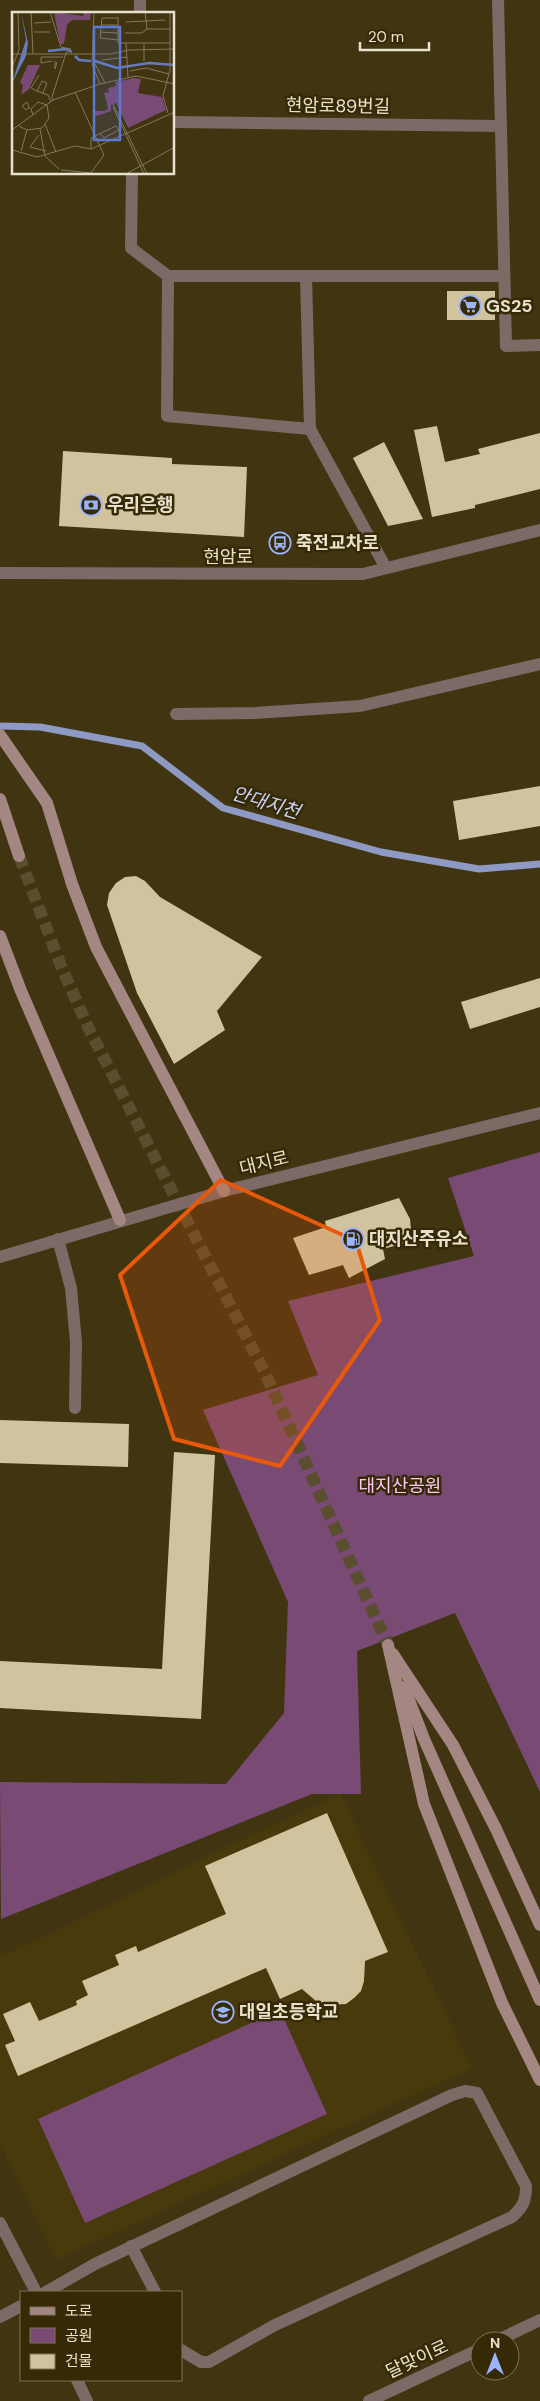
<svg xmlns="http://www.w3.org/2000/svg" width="540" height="2401" font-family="'DM Sans','Noto Sans KR',sans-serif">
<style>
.built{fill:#493a0d}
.green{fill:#784a74}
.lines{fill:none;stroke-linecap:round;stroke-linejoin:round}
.stream{stroke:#8e9ac4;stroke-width:7}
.building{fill:#d1c39d}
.secondary-tunnel{stroke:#594e2d;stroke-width:12;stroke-dasharray:12 6;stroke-linecap:butt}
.minor{stroke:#7d6a67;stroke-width:12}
.tertiary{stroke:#7d6a67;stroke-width:12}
.secondary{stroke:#a48782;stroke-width:12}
.marked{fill:#e8590c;fill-opacity:0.2;stroke:#e8590c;stroke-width:4;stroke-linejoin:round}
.labels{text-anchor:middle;stroke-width:5;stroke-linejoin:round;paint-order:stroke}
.street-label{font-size:18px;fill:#e8e1ce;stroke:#362a06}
.poi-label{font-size:18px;font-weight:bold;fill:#e8e1ce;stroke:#362a06;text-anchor:start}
.park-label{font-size:18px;fill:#fac7f4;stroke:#362a06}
.water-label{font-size:19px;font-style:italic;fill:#c8d5fb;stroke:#362a06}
.inset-river{fill:none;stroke:#677cc0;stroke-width:2.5}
.inset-road{fill:none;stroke:#83795d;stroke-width:1}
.view{fill:#5a7ad5;fill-opacity:0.15;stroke:#5a7ad5;stroke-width:2.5}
.inset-edge{fill:none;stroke:#e8e1ce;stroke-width:2.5}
</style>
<rect width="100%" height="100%" fill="#403411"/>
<polygon class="built" points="340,1793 472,2068 56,2260 0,2145 0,1957"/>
<g class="green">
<polygon points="540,1152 540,1792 455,1613 357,1651 361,1794 312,1794 1,1919 0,1782 226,1784 284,1713 288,1602 203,1410 318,1375 288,1301 474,1256 448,1178"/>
<polygon points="280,2010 327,2114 85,2223 38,2119"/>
</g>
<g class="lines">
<polyline class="stream" points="0,726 40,727 142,746 223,808 381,852 479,869 540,864"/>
</g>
<g class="building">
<rect x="447" y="291" width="48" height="29"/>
<polygon points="437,426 445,462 480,454 478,449 540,433 540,489 475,505 475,508 432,517 414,430"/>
<polygon points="384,442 423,519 388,526 353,458"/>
<polygon points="63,451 172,458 172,464 247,467 244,537 59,526"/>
<polygon points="540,786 540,826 459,840 453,801"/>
<polygon points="136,876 145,881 160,897 262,957 217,1011 225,1030 174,1064 137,993 107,905 109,893 116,883 125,877"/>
<polygon points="540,978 540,1007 470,1029 461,1002"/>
<polygon points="399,1198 410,1219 412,1241 383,1249 385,1259 349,1278 343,1265 309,1275 293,1238 326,1227 325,1221"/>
<polygon points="0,1420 129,1424 128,1467 0,1463"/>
<polygon points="174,1452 215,1455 201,1719 0,1708 0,1661 162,1669"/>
<polygon points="327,1813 388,1952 365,1961 364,1981 361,1991 354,1998 346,2004 326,2005 317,2002 302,1989 280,1999 266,1968 18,2076 5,2045 15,2041 3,2014 30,2002 39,2021 77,2005 76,2001 88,1995 82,1981 119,1965 115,1955 136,1946 138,1952 226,1914 205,1866"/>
</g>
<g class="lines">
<polyline class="secondary-tunnel" points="19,856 61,966 88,1027 266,1375 388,1645"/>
<g class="minor">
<polyline points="498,0 506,346 540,345"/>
<polyline points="140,14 140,0"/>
<polyline points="174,122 501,126"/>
<polyline points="132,174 131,248 168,276 504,276"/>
<polyline points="168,276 167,416 310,429"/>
<polyline points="306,276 310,429 386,568"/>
<polyline points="176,714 255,713 360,706 540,664"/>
<polyline points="58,1239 71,1288 76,1342 75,1408"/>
<polyline points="131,2246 155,2292"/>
<path d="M46 2292 95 2264 452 2095 465 2091 477 2093 526 2186C526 2201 523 2207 512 2217L275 2325 209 2362H201L181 2350"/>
</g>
<g class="tertiary">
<polyline points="0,573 363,574 540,530"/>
<polyline points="0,1257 224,1191 540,1113"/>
<polyline points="0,2223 36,2292"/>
<polyline points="0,2317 21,2306"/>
<polyline points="496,2341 540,2320"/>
<polyline points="77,2380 87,2401"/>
<polyline points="369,2401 480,2349"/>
</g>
<g class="secondary">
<polyline points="0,735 47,803 72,884 96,947 224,1191"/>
<polyline points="0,799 19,856"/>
<polyline points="0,936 21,991 120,1220"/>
<polyline points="388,1645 424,1804 502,2003 540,2080"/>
<polyline points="393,1654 453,1745 496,1829 540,1925"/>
<polyline points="404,1687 424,1739 540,2000"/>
</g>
</g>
<path class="marked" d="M221 1180 356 1241 380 1320 280 1466 174 1439 120 1275Z"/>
<defs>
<g id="supermarket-ring" transform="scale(1.125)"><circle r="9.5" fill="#362a06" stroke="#9cb4fd" stroke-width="1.5"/><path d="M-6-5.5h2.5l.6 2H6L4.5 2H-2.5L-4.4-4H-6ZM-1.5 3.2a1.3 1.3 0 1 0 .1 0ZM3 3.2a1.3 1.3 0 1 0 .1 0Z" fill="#9cb4fd"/></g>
<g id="bank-ring" transform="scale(1.125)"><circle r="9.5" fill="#362a06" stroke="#9cb4fd" stroke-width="1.5"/><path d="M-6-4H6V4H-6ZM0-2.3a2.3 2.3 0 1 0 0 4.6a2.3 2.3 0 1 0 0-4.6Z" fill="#9cb4fd"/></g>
<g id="bus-ring" transform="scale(1.125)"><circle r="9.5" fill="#362a06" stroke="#9cb4fd" stroke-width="1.5"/><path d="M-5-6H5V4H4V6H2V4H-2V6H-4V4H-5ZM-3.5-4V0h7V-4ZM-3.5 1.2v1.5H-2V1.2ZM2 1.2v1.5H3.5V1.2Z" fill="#9cb4fd"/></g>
<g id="fuel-ring" transform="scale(1.125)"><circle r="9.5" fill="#362a06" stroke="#9cb4fd" stroke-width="1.5"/><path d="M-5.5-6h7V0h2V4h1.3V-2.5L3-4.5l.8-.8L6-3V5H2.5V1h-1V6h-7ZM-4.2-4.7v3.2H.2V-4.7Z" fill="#9cb4fd"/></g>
<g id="school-ring" transform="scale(1.125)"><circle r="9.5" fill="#362a06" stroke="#9cb4fd" stroke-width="1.5"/><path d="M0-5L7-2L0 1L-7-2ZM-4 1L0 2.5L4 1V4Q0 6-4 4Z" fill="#9cb4fd"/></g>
</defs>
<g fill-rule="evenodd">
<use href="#supermarket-ring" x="470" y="306"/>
<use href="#bank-ring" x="91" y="505"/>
<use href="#bus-ring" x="280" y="543"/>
<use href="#fuel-ring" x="353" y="1239"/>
<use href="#school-ring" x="223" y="2012"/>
</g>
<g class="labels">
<g class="street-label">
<text transform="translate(338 106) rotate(1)" y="6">현암로89번길</text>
<text x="228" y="563">현암로</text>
<text transform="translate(264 1163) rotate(-14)" y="6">대지로</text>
<text transform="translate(417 2359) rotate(-25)" y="6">달맞이로</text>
</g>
<g class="poi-label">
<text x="486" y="312">GS25</text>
<text x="107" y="511">우리은행</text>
<text x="296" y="549">죽전교차로</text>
<text x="369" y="1245">대지산주유소</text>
<text x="239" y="2018">대일초등학교</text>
</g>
<g class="park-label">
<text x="400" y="1492">대지산공원</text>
</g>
<g class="water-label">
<text transform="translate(266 802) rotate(17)" y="7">안대지천</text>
</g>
</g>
<g transform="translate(12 12)">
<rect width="162" height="162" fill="#403411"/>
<path d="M42 0 71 4 72 0H79L78 8H60L55 13 52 32H48ZM16 53H28L17 77 9 83 11 73 8 70ZM122 66 129 67 126 81 150 85 154 98 116 116 104 91 99 93V99L82 105 80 99H93L96 96 92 81 97 80 96 76 104 74 103 70Z" fill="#784a74"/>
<path d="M9 0 16 31 14 44 0 71 14 28Z" fill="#677cc0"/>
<path class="inset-river" d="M36 39 54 37 60 40M63 44 67 48 79 49M83 49 105 56 137 51 163 53"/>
<path class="inset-road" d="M19 0 21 42M38 0 49 35 59 37 54 41 40 85 41 88M82 0 80 52 88 72M133 0 135 17H158M106 5V31H158M106 6H90L88 26 106 28M114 10 153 8M22 11 39 10M89 13H106M22 20H38M88 20 106 21M113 21H130L135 17M114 31 116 65M0 42H99L117 38 163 37M81 48 93 71M90 48 115 45M40 49 29 51V45H51M43 49V57L45 50M132 49V31M0 55 7 38 6 0M118 59 134 56 157 62M25 79 19 76 27 63M31 81 35 71 30 69 25 79 36 83 39 90M101 92 135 162M17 95 14 98 10 94 15 90 18 97M101 95 132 162M156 101 151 84 158 58V0M21 103 19 97 26 90 35 93M33 112 44 140M7 114 15 118 30 116 37 106 35 93M28 117 33 144M0 118 41 88 88 72 124 64 163 72M27 123 18 135 34 139M79 137V126L87 122 104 114 107 118 92 126 88 121M0 138 25 145 63 134 79 137 163 100M9 139 15 118M33 144 47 157M49 158 79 161 92 143 63 80M114 162 163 135"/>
<path class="view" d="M82 15H108V128H82Z"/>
<rect width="162" height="162" class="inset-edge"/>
</g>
<rect x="20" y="2291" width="162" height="90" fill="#362a06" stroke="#7d7356"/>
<rect x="30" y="2307" width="25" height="8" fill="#a48782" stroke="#7d7356"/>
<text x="65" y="2316" font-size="15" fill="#e8e1ce">도로</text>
<rect x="30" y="2328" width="25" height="15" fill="#784a74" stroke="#7d7356"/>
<text x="65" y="2341" font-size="15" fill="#e8e1ce">공원</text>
<rect x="30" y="2354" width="25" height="15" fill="#d1c39d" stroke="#7d7356"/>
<text x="65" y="2366" font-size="15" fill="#e8e1ce">건물</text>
<g transform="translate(495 2356)"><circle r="24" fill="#362a06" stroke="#7d7356"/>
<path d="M0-4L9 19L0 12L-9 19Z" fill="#9cb4fd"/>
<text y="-8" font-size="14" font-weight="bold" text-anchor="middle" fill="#e8e1ce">N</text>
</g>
<path d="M360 42v8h69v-8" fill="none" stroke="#e8e1ce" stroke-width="2.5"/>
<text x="368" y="42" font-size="15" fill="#e8e1ce" stroke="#362a06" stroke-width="4" paint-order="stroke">20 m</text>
</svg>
